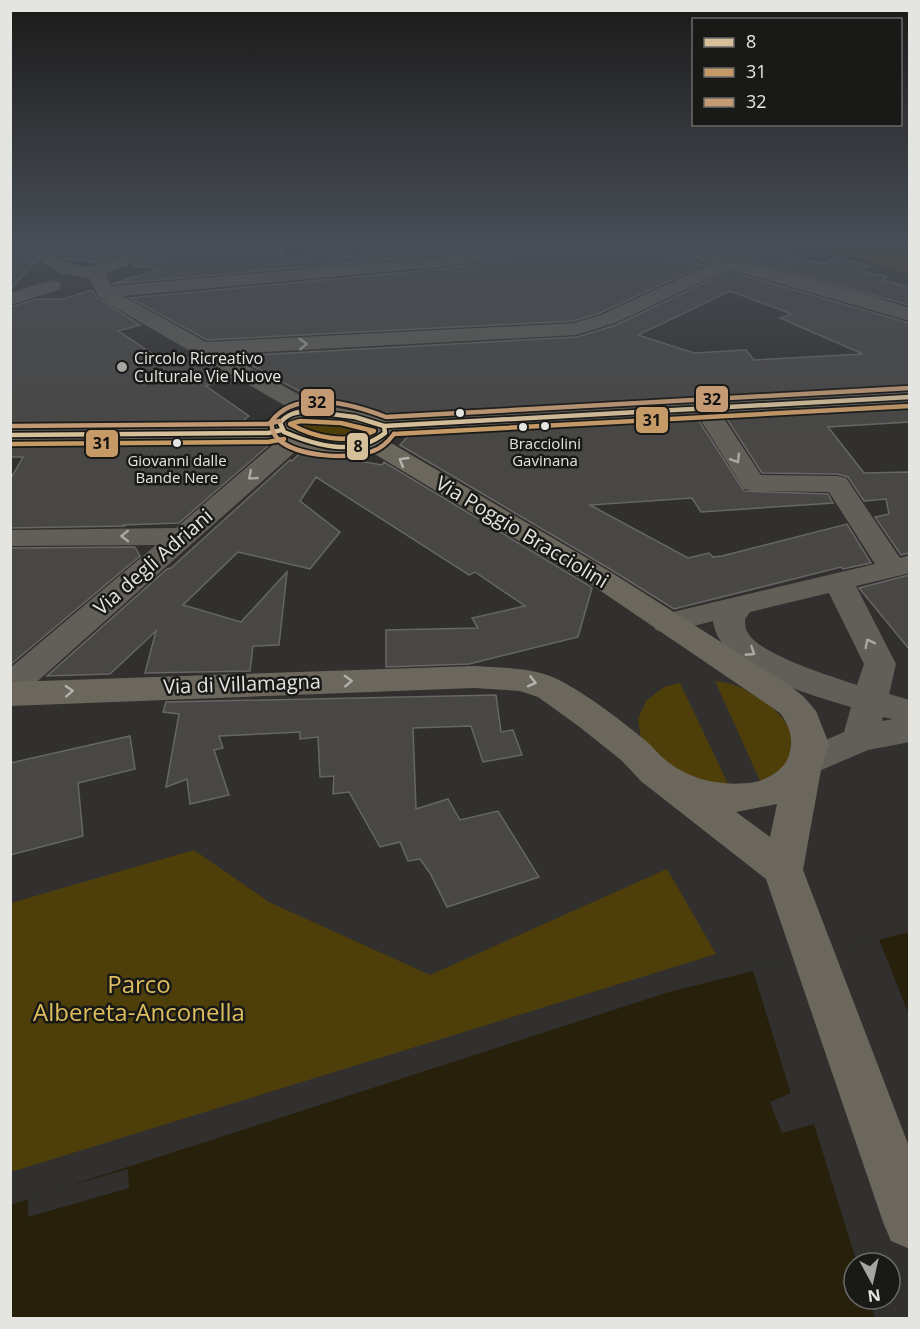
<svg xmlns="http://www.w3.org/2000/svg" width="920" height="1329" font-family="'Open Sans',sans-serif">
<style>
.green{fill:#4e3f0a}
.water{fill:#27210c;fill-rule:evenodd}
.pier{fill:#31302e}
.building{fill:#484745;stroke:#676664;stroke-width:1.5;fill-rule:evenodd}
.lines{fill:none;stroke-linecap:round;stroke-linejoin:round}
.minor{fill:#615f57;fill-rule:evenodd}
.major{fill:#6b675d;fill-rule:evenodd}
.bus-1-casing{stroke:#191917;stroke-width:8}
.bus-2-casing{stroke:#191917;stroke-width:8}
.bus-3-casing{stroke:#191917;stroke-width:8}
.bus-1{stroke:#d6c09a;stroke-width:4.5}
.bus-2{stroke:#c69a67;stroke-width:4.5}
.bus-3{stroke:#c39a74;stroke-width:4.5}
.oneway{stroke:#a9a8a3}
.oneway2{stroke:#b4b2ac}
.poi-dot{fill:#a5a5a2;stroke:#191917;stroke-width:2}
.bus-dot{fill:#e4e4e1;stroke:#191917;stroke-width:2}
.labels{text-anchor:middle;stroke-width:5;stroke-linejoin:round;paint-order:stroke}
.far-bus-label{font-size:15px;fill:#e4e4e1;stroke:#191917}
.far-poi-label{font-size:16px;fill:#e4e4e1;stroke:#191917;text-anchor:start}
.street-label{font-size:20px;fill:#e4e4e1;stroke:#191917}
.near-park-label{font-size:24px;fill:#debe5c;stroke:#191917}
.line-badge{stroke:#191917;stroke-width:2}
.pale-badge-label{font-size:16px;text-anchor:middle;font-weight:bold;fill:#111}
</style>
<rect width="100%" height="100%" fill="#31302e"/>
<g class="green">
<polygon points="808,242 909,242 909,275"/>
<polygon points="313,420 347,425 351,430 348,435 335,437 303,428 305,422"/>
<path d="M715 681C732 682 747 690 761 699 787 717 807 743 781 771 776 776 767 779 761 783Z"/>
<polygon points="680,683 730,788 681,777 641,740 638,719 646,701 664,687"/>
<polygon points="194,850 269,902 430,975 667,869 716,954 11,1172 11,903"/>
</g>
<path class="water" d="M909 932V1318H11L10 1205 669 992ZM854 1263H890V1299H854Z"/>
<g class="pier">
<polygon points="878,937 909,1015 909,1318 875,1318 869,1299 890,1299 890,1263 857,1263 814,1124 782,1133 770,1102 791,1093 752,968"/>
<polygon points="128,1169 129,1188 28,1217 28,1198"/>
</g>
<g class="building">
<polygon points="35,242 153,242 95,262 67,259"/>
<polygon points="187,242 284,242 282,258 345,252 347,257 407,251 402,242 509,242 440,255 112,284 161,269 132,266 183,248"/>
<polygon points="544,242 640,242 643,248 704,265 600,313 574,321 207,340 130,298 440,269 478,264 540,248"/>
<polygon points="677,242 697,244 703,242 734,242 823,264 836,257 869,266 859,270 887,277 883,280 909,287 909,305"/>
<polygon points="10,245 36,261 10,290"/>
<path d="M729 271 909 323V388L403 416 316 400 234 356 577 337 616 325ZM730 291 792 314 780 318 863 354 754 360 746 350 694 353 638 335Z"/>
<polygon points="92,290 97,298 140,325 118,331 168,364 194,356 231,377 206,386 249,416 239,424 10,426 10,307 36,299 63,299"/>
<polygon points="909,406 909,422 828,427 864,473 909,472 909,553 901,555 875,517 889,514 886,499 864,501 848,477 837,474 762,473 725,416"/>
<polygon points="697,418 744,491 828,494 833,503 701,512 692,498 590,505 688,558 709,553 713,557 722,556 847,524 871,563 843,569 841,567 674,609 610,569 400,445 410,434"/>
<polygon points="261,442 268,446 179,523 123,525 124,526 10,528 10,480 23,457 10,457 10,444"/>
<polygon points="302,451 382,465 384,462 588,585 592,588 578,637 469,664 386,667 386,630 478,628 472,618 525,606 475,572 469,575 316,477 300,501 340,532 310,569 238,552 183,605 241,622 287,572 279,645 253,646 250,671 145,673 156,631 110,674 47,676 167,569 171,568 290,460 292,461"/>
<polygon points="135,547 140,556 10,665 10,548"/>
<polygon points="909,575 909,649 859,588"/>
<polygon points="496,695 501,732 513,730 522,755 483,762 471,726 413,728 416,809 448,799 460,820 498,811 539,877 447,907 430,873 420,859 408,861 400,842 380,847 349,792 333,794 334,776 320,777 318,737 300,739 300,732 219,736 223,748 214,750 229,795 190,804 187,779 166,787 179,714 163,712 166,702"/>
<polygon points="130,736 135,769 78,783 83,836 10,855 10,763"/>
</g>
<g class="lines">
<g class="minor">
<path d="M10 242H31L71 264 88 267 160 242H185L182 246 105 273 111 286 440 257C474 252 507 241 542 242L539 246 477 262 440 267 123 296 206 342 574 323 601 315 711 264 644 246 642 242H669L868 295 910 308V321L729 269 615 323 576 335 226 354 305 398 325 406 329 411 325 416 317 418 289 408 109 304 98 296 89 278 60 273Z"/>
<polygon points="52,280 59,282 61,286 59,290 10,305 10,293"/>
<path d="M910 390V404L721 414 761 475 837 476 846 478 900 558 910 555V573L856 586 896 664 889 694 910 700V742L868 750 805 777 792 773 787 764 792 755 844 732 851 707C811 695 719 670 713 621L667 633 656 630 651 623 656 616 875 564 829 492 753 491 744 489 698 416 384 433 376 431 372 426 376 421 384 419ZM829 593 864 664 857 685C833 677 760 655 748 633 745 629 745 624 745 619L750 612ZM883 717 893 719 882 721Z"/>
<polygon points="282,423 291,425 293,431 305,433 308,438 305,443 22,695 10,698 10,668 156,545 10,546 10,530 176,528 282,437 268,440 10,442 10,428 268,426"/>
</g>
<path class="major" d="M317 404 379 416 392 421 397 433 391 443 609 571 789 685 804 697 816 711 829 744 821 770 803 870 910 1149V1249L891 1241 883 1222 766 879 642 782 621 760 577 725 538 697 520 691 474 688 10 706V682L474 666C504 668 536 667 563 682 592 698 620 720 645 740 653 747 660 756 668 762 692 781 725 787 755 782 769 779 785 769 789 755 794 740 790 726 780 713L589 583 373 453C347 459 283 450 268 428 273 405 297 404 317 404ZM317 418 372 429 373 433C357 448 310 437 292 426L293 422 300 419ZM777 804 770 837 736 812Z"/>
<g class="bus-1-casing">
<g id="bus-1">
<path d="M307 411 355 417 384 426 385 433C355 457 317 446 284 432L280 423C287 414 296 412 307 411Z"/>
<polyline points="384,426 910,397"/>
<polyline points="10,435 268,433 282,430"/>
</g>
</g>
<g class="bus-2-casing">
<g id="bus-2">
<path d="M300 421 341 423 374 431C347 445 315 438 290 424Z"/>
<polyline points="394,434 910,406"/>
<polyline points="10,444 268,442 284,439"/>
</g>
</g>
<g class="bus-3-casing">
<g id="bus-3">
<polyline points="10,426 267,424 280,421"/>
<path d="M394 434C388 442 382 448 373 451 349 460 297 457 278 439 273 435 272 428 271 422 296 388 352 404 386 417L910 388"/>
</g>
</g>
<use href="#bus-1" class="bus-1"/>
<use href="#bus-2" class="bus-2"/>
<use href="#bus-3" class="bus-3"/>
</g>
<defs><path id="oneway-chevron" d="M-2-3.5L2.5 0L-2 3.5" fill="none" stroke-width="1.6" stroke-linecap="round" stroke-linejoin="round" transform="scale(1.5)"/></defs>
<g class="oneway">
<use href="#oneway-chevron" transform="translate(303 344) rotate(-3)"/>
<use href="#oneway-chevron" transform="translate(736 459) rotate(59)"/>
<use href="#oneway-chevron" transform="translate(252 476) rotate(139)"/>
<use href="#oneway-chevron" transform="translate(125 536) rotate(179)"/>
<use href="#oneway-chevron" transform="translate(869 643) rotate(-117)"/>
<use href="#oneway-chevron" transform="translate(751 652) rotate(33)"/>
</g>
<g class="oneway2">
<use href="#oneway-chevron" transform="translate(403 461) rotate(-149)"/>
<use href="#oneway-chevron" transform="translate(348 681) rotate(-2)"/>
<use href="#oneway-chevron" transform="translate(532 682) rotate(14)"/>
<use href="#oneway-chevron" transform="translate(69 691) rotate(-3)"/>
</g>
<linearGradient id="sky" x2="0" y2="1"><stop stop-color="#1b1a19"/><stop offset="0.57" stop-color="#484e57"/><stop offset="1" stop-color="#484e57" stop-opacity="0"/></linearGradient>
<rect width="920" height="428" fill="url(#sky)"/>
<circle class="poi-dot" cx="122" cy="367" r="6"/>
<g class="bus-dot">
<circle cx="460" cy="413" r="5"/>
<circle cx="545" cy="426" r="5"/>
<circle cx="523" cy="427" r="5"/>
<circle cx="177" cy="443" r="5"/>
</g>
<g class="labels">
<g class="far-bus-label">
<text x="545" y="449">Bracciolini<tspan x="545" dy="17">Gavinana</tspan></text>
<text x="177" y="466">Giovanni dalle<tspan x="177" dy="17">Bande Nere</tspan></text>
</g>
<g class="far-poi-label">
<text x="134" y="364">Circolo Ricreativo<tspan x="134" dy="18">Culturale Vie Nuove</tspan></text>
</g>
<g class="street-label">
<text transform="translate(522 532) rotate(31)" y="7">Via Poggio Bracciolini</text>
<text transform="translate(153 562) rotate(-41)" y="7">Via degli Adriani</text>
<text transform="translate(242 684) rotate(-2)" y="7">Via di Villamagna</text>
</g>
<g class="near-park-label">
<text x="139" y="993">Parco<tspan x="139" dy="28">Albereta-Anconella</tspan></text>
</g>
</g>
<g class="line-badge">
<rect x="695" y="385" width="34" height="28" rx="6" fill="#c39a74"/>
<rect x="300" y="388" width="35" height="29" rx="6" fill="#c39a74"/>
<rect x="635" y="406" width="34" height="28" rx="6" fill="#c69a67"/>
<rect x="85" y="429" width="34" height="29" rx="6" fill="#c69a67"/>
<rect x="346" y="432" width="23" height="29" rx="6" fill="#d6c09a"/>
</g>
<g class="pale-badge-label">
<text x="712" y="405">32</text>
<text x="317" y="408">32</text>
<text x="652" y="426">31</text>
<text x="102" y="449">31</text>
<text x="358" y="452">8</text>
</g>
<rect width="920" height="1329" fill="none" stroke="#e4e4e1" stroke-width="24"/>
<rect x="692" y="18" width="210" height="108" fill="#191917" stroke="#6a6a68" stroke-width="1.5"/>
<rect x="704" y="38" width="30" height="9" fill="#d6c09a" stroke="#6a6a68" stroke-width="1.5"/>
<text x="746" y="48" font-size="18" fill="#e4e4e1">8</text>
<rect x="704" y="68" width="30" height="9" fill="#c69a67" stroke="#6a6a68" stroke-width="1.5"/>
<text x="746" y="78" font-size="18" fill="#e4e4e1">31</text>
<rect x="704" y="98" width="30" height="9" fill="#c39a74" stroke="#6a6a68" stroke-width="1.5"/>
<text x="746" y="108" font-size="18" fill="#e4e4e1">32</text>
<g transform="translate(872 1281) rotate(172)"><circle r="28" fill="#191917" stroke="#6a6a68" stroke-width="1.5"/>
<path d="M0-4.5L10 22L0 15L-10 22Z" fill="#a5a5a2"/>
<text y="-9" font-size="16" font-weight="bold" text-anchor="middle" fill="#e4e4e1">N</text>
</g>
</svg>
